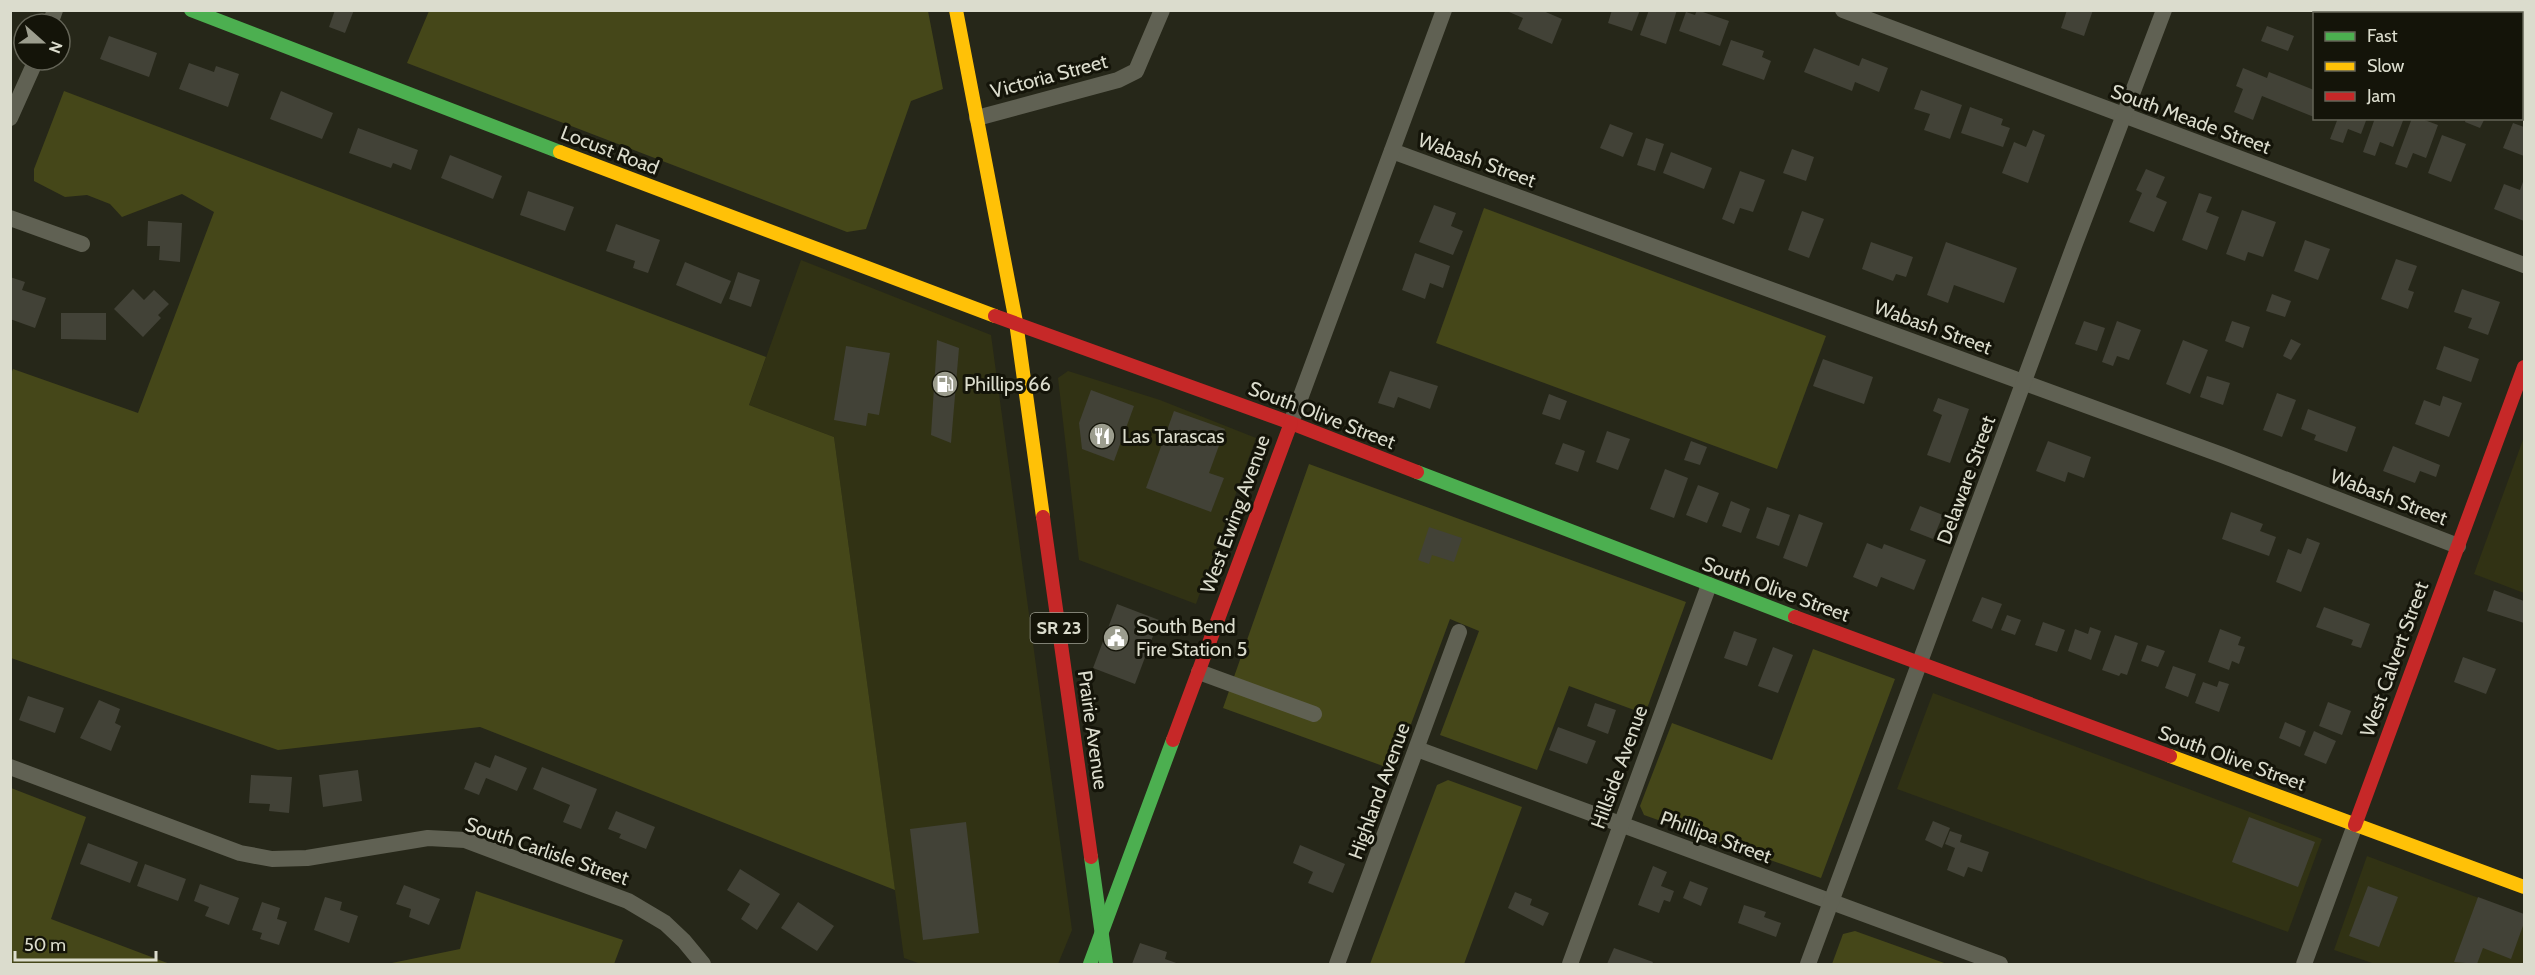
<svg xmlns="http://www.w3.org/2000/svg" width="2535" height="975" font-family="Cabin,sans-serif">
<style>
.built{fill:#313214}
.green{fill:#454719}
.building{fill:#424237}
.lines{fill:none;stroke-linecap:round;stroke-linejoin:round}
.street{stroke:#606153;stroke-width:16}
.fast{stroke:#4caf50;stroke-width:14}
.slow{stroke:#ffc107;stroke-width:14}
.jam{stroke:#c62828;stroke-width:14}
.labels{text-anchor:middle;stroke-width:6;stroke-linejoin:round;paint-order:stroke}
.shield{fill:#141409;stroke:#9fa092;stroke-width:1.5}
.shield-label{font-size:18px;font-weight:bold;fill:#dbdccd}
.street-label{font-size:20px;fill:#dbdccd;stroke:#141409}
.poi-label{font-size:20px;fill:#dbdccd;stroke:#141409;text-anchor:start}
</style>
<rect width="100%" height="100%" fill="#262719"/>
<g class="built">
<polygon points="801,260 991,335 1072,930 1058,964 921,964 904,958 834,437 749,405"/>
<polygon points="1068,371 1160,400 1256,438 1196,604 1079,560 1058,378"/>
<polygon points="2524,437 2524,593 2474,574"/>
<polygon points="1933,693 2322,839 2288,932 1897,789"/>
<polygon points="2367,856 2524,915 2524,964 2375,964 2334,950"/>
</g>
<g class="green">
<polygon points="928,11 943,89 911,101 866,229 847,232 407,63 429,11"/>
<polygon points="64,91 766,357 749,405 834,437 895,890 480,727 278,750 11,658 10,376 13,369 138,413 214,212 182,194 122,217 110,204 87,195 65,197 34,181 34,169"/>
<polygon points="1484,208 1826,336 1777,469 1436,343"/>
<polygon points="1309,464 1686,602 1645,714 1569,686 1537,770 1440,735 1479,631 1450,619 1394,770 1223,708"/>
<polygon points="1813,649 1895,679 1821,878 1644,815 1640,806 1672,723 1772,760"/>
<polygon points="1448,780 1522,807 1464,964 1370,964 1437,785"/>
<polygon points="11,788 86,817 51,919 170,964 11,964"/>
<polygon points="476,891 623,940 614,964 387,964 460,949"/>
<polygon points="1855,931 1947,964 1832,964 1843,934"/>
</g>
<g class="building">
<polygon points="335,10 354,10 345,33 329,27"/>
<polygon points="1509,10 1541,10 1562,19 1552,44 1518,29 1523,18 1509,12"/>
<polygon points="1612,10 1640,10 1632,31 1608,23"/>
<polygon points="1649,10 1677,10 1666,44 1640,35"/>
<polygon points="1697,10 1729,21 1720,46 1679,31 1686,12 1695,15"/>
<polygon points="2067,10 2093,10 2084,36 2061,28"/>
<polygon points="2380,10 2408,10 2407,14 2379,14"/>
<polygon points="2491,10 2504,10 2511,13 2490,14"/>
<polygon points="2267,26 2294,36 2288,51 2261,41"/>
<polygon points="109,36 157,53 149,77 100,59"/>
<polygon points="1731,40 1764,51 1762,57 1771,61 1764,80 1722,65"/>
<polygon points="1814,48 1859,66 1862,58 1888,68 1879,92 1855,82 1852,91 1804,72"/>
<polygon points="189,63 214,72 216,66 239,74 228,107 179,89"/>
<polygon points="2243,68 2267,78 2269,72 2314,90 2314,117 2262,96 2253,120 2234,112 2243,89 2236,86"/>
<polygon points="1921,90 1962,105 1950,139 1924,130 1930,114 1914,109"/>
<polygon points="281,91 333,113 322,139 270,119"/>
<polygon points="1970,107 2003,119 2001,125 2010,128 2003,147 1961,133"/>
<polygon points="2338,118 2367,118 2361,134 2348,129 2343,143 2330,139"/>
<polygon points="2375,118 2404,118 2393,147 2380,142 2375,156 2363,152"/>
<polygon points="2412,118 2419,118 2438,125 2426,158 2413,153 2407,168 2395,164"/>
<polygon points="2466,118 2485,118 2480,128 2465,122"/>
<polygon points="2513,123 2524,127 2524,156 2503,148"/>
<polygon points="1610,124 1633,133 1623,157 1600,148"/>
<polygon points="358,128 418,150 411,170 393,163 391,168 349,153"/>
<polygon points="2033,130 2045,135 2028,183 2002,173 2014,142 2026,147"/>
<polygon points="2442,135 2466,144 2451,182 2428,173"/>
<polygon points="1646,138 1664,144 1655,171 1637,165"/>
<polygon points="1792,149 1814,157 1806,181 1783,173"/>
<polygon points="1671,152 1712,168 1704,189 1663,173"/>
<polygon points="450,155 502,176 493,199 441,178"/>
<polygon points="2146,169 2165,177 2156,197 2167,202 2154,232 2129,222 2142,193 2136,190"/>
<polygon points="1740,171 1765,180 1753,212 1740,208 1734,224 1722,219"/>
<polygon points="2524,179 2524,221 2494,209 2504,184 2520,190"/>
<polygon points="528,191 574,207 565,231 520,215"/>
<polygon points="2199,193 2212,197 2206,212 2219,217 2207,250 2182,240"/>
<polygon points="1434,205 1456,213 1451,226 1463,231 1453,255 1419,242"/>
<polygon points="2242,210 2276,222 2263,257 2248,252 2245,261 2226,254"/>
<polygon points="1802,211 1824,219 1809,258 1788,250"/>
<polygon points="148,221 182,223 180,262 159,260 160,246 147,246"/>
<polygon points="616,224 660,240 648,273 633,268 635,261 606,251"/>
<polygon points="2305,240 2330,249 2318,280 2294,271"/>
<polygon points="1871,242 1913,257 1906,277 1896,274 1893,281 1862,269"/>
<polygon points="1946,242 2017,268 2004,303 1954,285 1948,303 1927,295"/>
<polygon points="1415,253 1450,266 1443,288 1430,283 1425,299 1402,290"/>
<polygon points="2396,259 2417,266 2408,290 2414,292 2408,309 2381,299"/>
<polygon points="685,262 731,281 721,304 676,285"/>
<polygon points="738,272 760,280 751,307 729,299"/>
<polygon points="10,277 25,282 22,290 46,298 35,328 10,319"/>
<polygon points="133,289 144,300 154,290 169,304 158,315 161,318 143,337 114,309"/>
<polygon points="2462,289 2500,302 2488,335 2468,328 2472,318 2454,312"/>
<polygon points="2272,294 2291,301 2285,317 2266,311"/>
<polygon points="61,313 106,313 106,340 61,339"/>
<polygon points="2084,321 2105,328 2097,351 2075,344"/>
<polygon points="2117,321 2141,330 2129,360 2117,356 2113,366 2102,362"/>
<polygon points="2232,321 2250,327 2243,348 2225,341"/>
<polygon points="2291,339 2301,344 2291,360 2283,356"/>
<polygon points="937,340 959,348 951,443 931,435"/>
<polygon points="2183,340 2208,350 2190,394 2166,384"/>
<polygon points="846,346 890,353 879,415 868,413 866,426 834,420"/>
<polygon points="2444,346 2479,359 2471,382 2436,369"/>
<polygon points="1823,359 1873,377 1864,404 1813,386"/>
<polygon points="1390,371 1438,386 1430,409 1398,397 1394,408 1378,403"/>
<polygon points="2207,376 2230,383 2223,405 2200,397"/>
<polygon points="1091,390 1134,406 1114,461 1082,449 1079,423"/>
<polygon points="2277,393 2296,400 2282,437 2263,430"/>
<polygon points="1549,394 1567,401 1560,420 1542,414"/>
<polygon points="2443,396 2462,403 2449,437 2415,424 2424,400 2440,406"/>
<polygon points="1938,398 1969,409 1950,463 1927,455 1942,415 1933,411"/>
<polygon points="2308,409 2356,427 2347,452 2314,440 2316,435 2301,429"/>
<polygon points="1174,411 1225,429 1209,473 1224,478 1211,512 1146,488"/>
<polygon points="1607,431 1630,439 1618,470 1596,462"/>
<polygon points="1691,441 1707,447 1700,465 1684,460"/>
<polygon points="2048,441 2091,457 2084,478 2068,472 2065,482 2036,471"/>
<polygon points="1563,443 1585,451 1578,472 1555,464"/>
<polygon points="2393,446 2440,465 2436,477 2420,471 2415,483 2383,471"/>
<polygon points="1665,469 1688,478 1674,518 1650,509"/>
<polygon points="1698,485 1719,493 1707,523 1686,515"/>
<polygon points="1731,501 1750,509 1741,533 1722,526"/>
<polygon points="1920,506 1943,515 1933,539 1910,530"/>
<polygon points="1767,507 1790,515 1779,546 1756,538"/>
<polygon points="2231,512 2263,524 2260,531 2276,537 2269,556 2222,539"/>
<polygon points="1799,514 1823,523 1807,567 1783,558"/>
<polygon points="1429,527 1462,538 1454,562 1432,555 1429,564 1418,560"/>
<polygon points="2307,538 2320,543 2301,592 2276,582 2288,549 2301,554"/>
<polygon points="1867,543 1882,549 1884,544 1926,560 1914,590 1881,577 1877,587 1853,577"/>
<polygon points="2494,590 2524,601 2524,623 2487,611"/>
<polygon points="1982,597 2002,604 1992,629 1972,621"/>
<polygon points="1117,604 1159,620 1135,684 1093,668"/>
<polygon points="2324,607 2370,624 2361,648 2351,645 2353,640 2316,627"/>
<polygon points="2007,615 2021,620 2015,635 2001,630"/>
<polygon points="2043,622 2065,630 2057,652 2035,645"/>
<polygon points="2090,627 2101,631 2091,660 2068,651 2075,629 2088,634"/>
<polygon points="2220,629 2241,637 2238,645 2245,647 2239,664 2232,661 2229,670 2208,662"/>
<polygon points="1734,631 1757,639 1747,666 1724,658"/>
<polygon points="2115,635 2138,643 2127,675 2121,673 2119,676 2102,670"/>
<polygon points="2147,645 2165,651 2158,667 2141,661"/>
<polygon points="1773,647 1793,655 1778,693 1758,686"/>
<polygon points="2463,657 2496,669 2486,694 2454,682"/>
<polygon points="2173,666 2196,674 2188,697 2165,688"/>
<polygon points="2219,681 2229,684 2219,712 2195,703 2203,682 2217,687"/>
<polygon points="28,696 64,708 55,733 19,720"/>
<polygon points="99,700 120,709 115,723 121,726 111,751 80,738"/>
<polygon points="2328,702 2351,711 2342,735 2319,726"/>
<polygon points="1595,703 1616,710 1608,734 1587,726"/>
<polygon points="2285,722 2306,731 2300,747 2279,738"/>
<polygon points="1558,727 1596,741 1587,764 1549,750"/>
<polygon points="2314,731 2336,741 2326,764 2304,755"/>
<polygon points="495,755 527,768 517,791 486,778 479,795 464,789 475,762 490,768"/>
<polygon points="542,767 597,789 581,829 563,822 570,805 533,789"/>
<polygon points="358,770 362,801 323,807 319,775"/>
<polygon points="251,775 292,777 289,813 269,811 270,804 249,803"/>
<polygon points="616,811 655,827 646,849 619,838 621,834 608,829"/>
<polygon points="2249,817 2315,842 2298,887 2232,862"/>
<polygon points="1933,821 1950,828 1942,848 1925,840"/>
<polygon points="966,822 979,933 923,940 910,829"/>
<polygon points="1950,831 1962,835 1960,842 1989,852 1982,872 1968,867 1964,877 1947,870 1955,848 1945,844"/>
<polygon points="88,843 138,862 130,883 80,864"/>
<polygon points="1300,845 1345,864 1333,893 1308,883 1313,872 1293,863"/>
<polygon points="145,864 186,879 178,901 137,886"/>
<polygon points="1653,866 1667,872 1661,886 1674,891 1670,902 1664,900 1659,913 1638,905"/>
<polygon points="740,869 780,894 757,930 741,919 750,904 727,890"/>
<polygon points="1690,881 1708,888 1701,906 1683,898"/>
<polygon points="200,884 239,898 229,925 205,916 209,907 194,901"/>
<polygon points="404,885 440,899 429,925 409,917 411,909 396,904"/>
<polygon points="2368,886 2398,897 2379,947 2349,936"/>
<polygon points="1515,892 1532,899 1530,905 1549,913 1543,926 1508,908"/>
<polygon points="325,897 342,902 340,910 358,916 349,943 314,930"/>
<polygon points="2478,897 2524,914 2524,923 2511,959 2483,948 2477,964 2454,962"/>
<polygon points="262,902 280,908 277,919 287,922 279,945 260,939 262,933 252,930"/>
<polygon points="798,902 834,926 817,951 781,928"/>
<polygon points="1744,905 1766,912 1764,917 1781,923 1776,937 1738,923"/>
<polygon points="1140,943 1167,952 1165,959 1179,964 1132,964"/>
<polygon points="1614,948 1653,962 1652,964 1607,964"/>
</g>
<g class="lines">
<g class="street">
<polyline points="1843,10 2524,265"/>
<polyline points="50,24 55,10"/>
<polyline points="10,118 36,60"/>
<polyline points="977,118 1118,80 1136,71 1162,10"/>
<polyline points="1392,151 2222,455 2458,546"/>
<polyline points="10,218 82,244"/>
<polyline points="1291,423 1444,10"/>
<polyline points="1199,672 1314,714"/>
<polyline points="1417,749 2000,964"/>
<polyline points="10,767 240,853 272,859 307,858 428,838 465,840 628,901 665,923 684,941 703,964"/>
<polyline points="1337,964 1459,632"/>
<polyline points="1570,964 1709,585"/>
<polyline points="1808,964 2074,246 2164,10"/>
<polyline points="2304,964 2355,825"/>
</g>
<g class="fast">
<polyline points="191,10 560,152"/>
<polyline points="1417,472 1795,617"/>
<polyline points="1091,857 1106,964"/>
<polyline points="1090,964 1173,740"/>
</g>
<g class="slow">
<polyline points="956,10 1016,322 1043,517"/>
<polyline points="560,152 995,316"/>
<polyline points="2170,756 2524,887"/>
</g>
<g class="jam">
<polyline points="995,316 1291,423 1417,472"/>
<polyline points="1043,517 1091,857"/>
<polyline points="1795,617 2170,756"/>
<polyline points="1173,740 1291,423"/>
<polyline points="2355,825 2524,367"/>
</g>
</g>
<defs>
<g id="fuel-disc" transform="scale(1.35)"><circle r="9.5" fill="#9c9d8e" stroke="#141409"/><path d="M-5.5-6h7V0h2V4h1.3V-2.5L3-4.5l.8-.8L6-3V5H2.5V1h-1V6h-7ZM-4.2-4.7v3.2H.2V-4.7Z" fill="#fff"/></g>
<g id="restaurant-disc" transform="scale(1.35)"><circle r="9.5" fill="#9c9d8e" stroke="#141409"/><path d="M-5-6h1v4h1v-4h1v4h1v-4h1v5L-1.5 .5V6h-2V.5L-5-1ZM5-6V6H3V1.5H1.5Q1.5-4 5-6Z" fill="#fff"/></g>
<g id="civic-disc" transform="scale(1.35)"><circle r="9.5" fill="#9c9d8e" stroke="#141409"/><path d="M-.6-6.5H3V-4.5H.6V-3L4-1V1h2V6H-6V1h2V-1L-.6-3ZM-1.2 2.5V6h2.4V2.5Z" fill="#fff"/></g>
</defs>
<g fill-rule="evenodd">
<use href="#fuel-disc" x="945" y="384"/>
<use href="#restaurant-disc" x="1102" y="436"/>
<use href="#civic-disc" x="1116" y="638"/>
</g>
<g class="labels">
<rect class="shield" x="1030.5" y="613" width="57" height="30" rx="4.5"/>
<g class="shield-label">
<text x="1059" y="634">SR 23</text>
</g>
<g class="street-label">
<text transform="translate(1049 76) rotate(-15)" y="7">Victoria Street</text>
<text transform="translate(2191 119) rotate(20)" y="7">South Meade Street</text>
<text transform="translate(610 150) rotate(21)" y="7">Locust Road</text>
<text transform="translate(1477 160) rotate(20)" y="7">Wabash Street</text>
<text transform="translate(1933 327) rotate(20)" y="7">Wabash Street</text>
<text transform="translate(1322 415) rotate(21)" y="7">South Olive Street</text>
<text transform="translate(1966 480) rotate(-70)" y="7">Delaware Street</text>
<text transform="translate(2389 497) rotate(21)" y="7">Wabash Street</text>
<text transform="translate(1235 514) rotate(-70)" y="7">West Ewing Avenue</text>
<text transform="translate(1776 589) rotate(20)" y="7">South Olive Street</text>
<text transform="translate(2394 659) rotate(-70)" y="7">West Calvert Street</text>
<text transform="translate(1093 730) rotate(82)" y="7">Prairie Avenue</text>
<text transform="translate(2232 758) rotate(20)" y="7">South Olive Street</text>
<text transform="translate(1619 767) rotate(-70)" y="7">Hillside Avenue</text>
<text transform="translate(1379 791) rotate(-70)" y="7">Highland Avenue</text>
<text transform="translate(1716 837) rotate(20)" y="7">Phillipa Street</text>
<text transform="translate(547 851) rotate(19)" y="7">South Carlisle Street</text>
</g>
<g class="poi-label">
<text x="964" y="391">Phillips 66</text>
<text x="1122" y="443">Las Tarascas</text>
<text x="1136" y="633">South Bend<tspan x="1136" dy="23">Fire Station 5</tspan></text>
</g>
</g>
<rect width="2535" height="975" fill="none" stroke="#dbdccd" stroke-width="24"/>
<rect x="2313" y="12" width="210" height="108" fill="#141409" stroke="#646457" stroke-width="1.5"/>
<rect x="2325" y="32" width="30" height="9" fill="#4caf50" stroke="#646457" stroke-width="1.5"/>
<text x="2367" y="42" font-size="18" fill="#dbdccd">Fast</text>
<rect x="2325" y="62" width="30" height="9" fill="#ffc107" stroke="#646457" stroke-width="1.5"/>
<text x="2367" y="72" font-size="18" fill="#dbdccd">Slow</text>
<rect x="2325" y="92" width="30" height="9" fill="#c62828" stroke="#646457" stroke-width="1.5"/>
<text x="2367" y="102" font-size="18" fill="#dbdccd">Jam</text>
<g transform="translate(42 42) rotate(111)"><circle r="28" fill="#141409" stroke="#646457" stroke-width="1.5"/>
<path d="M0-4.5L10 22L0 15L-10 22Z" fill="#9c9d8e"/>
<text y="-9" font-size="16" font-weight="bold" text-anchor="middle" fill="#dbdccd">N</text>
</g>
<path d="M15 951v9h141v-9" fill="none" stroke="#dbdccd" stroke-width="3"/>
<text x="24" y="951" font-size="18" fill="#dbdccd" stroke="#141409" stroke-width="4.5" paint-order="stroke">50 m</text>
</svg>
